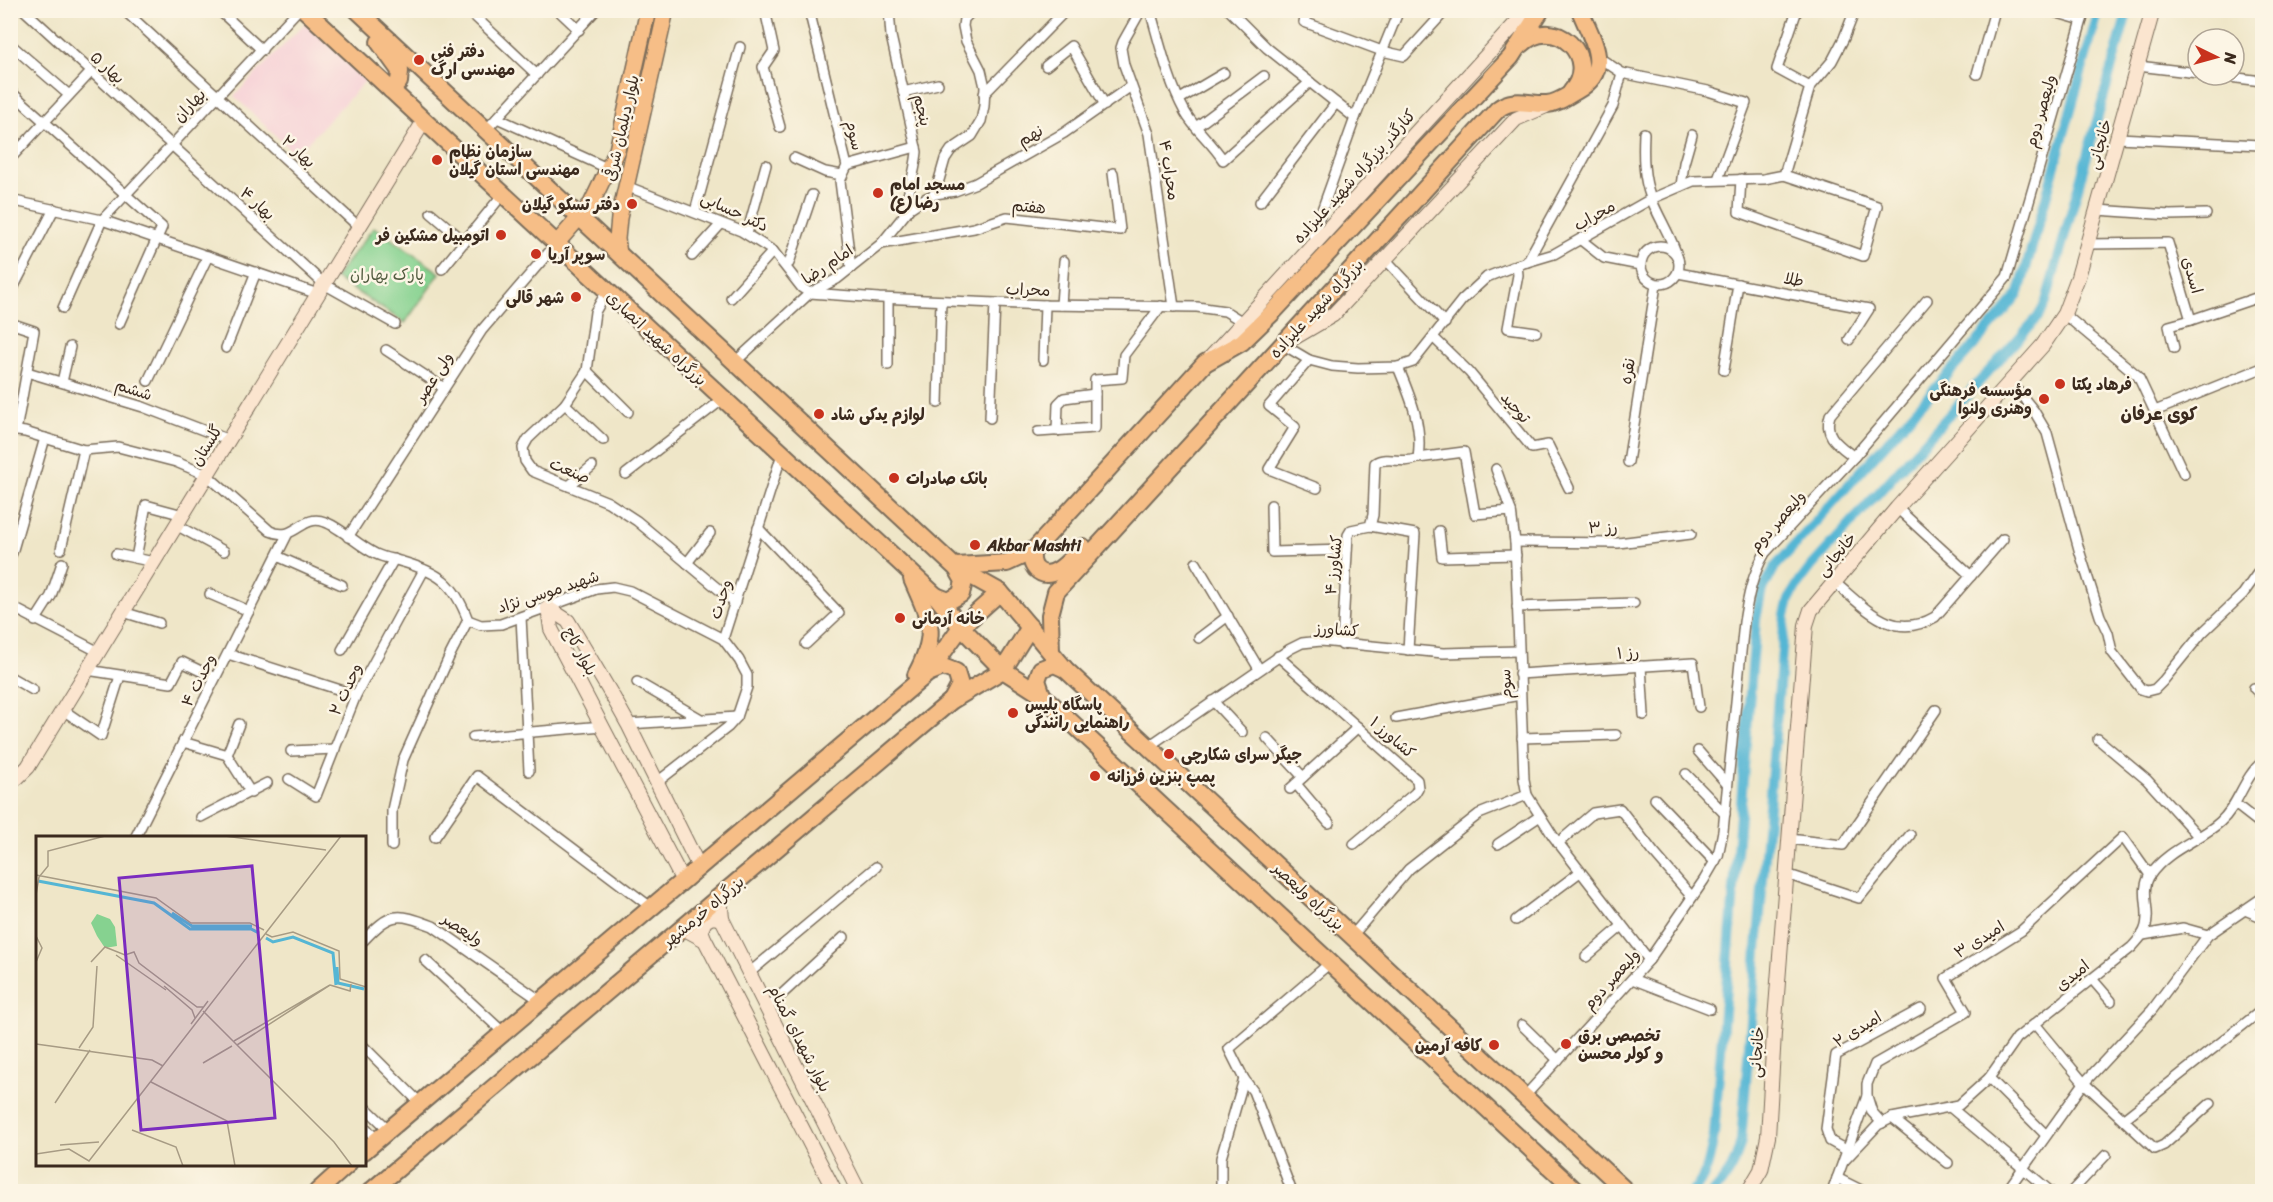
<svg xmlns="http://www.w3.org/2000/svg" width="2273" height="1202" font-family="Sriracha,'Playpen Sans Arabic',sans-serif">
<style>
.built{fill:#f6cfd6}
.green{fill:#86d290;stroke:#607e57;stroke-width:1.5}
.lines{fill:none;stroke-linecap:round;stroke-linejoin:round}
.canal{stroke:#55b6d4;stroke-width:10}
.street-casing{stroke:#7a6c5a;stroke-width:12}
.secondary-casing{stroke:#7a6c5a;stroke-width:16}
.primary-casing{stroke:#7a6c5a;stroke-width:18}
.highway-casing{stroke:#7a6c5a;stroke-width:20}
.street{stroke:#fff;stroke-width:9}
.secondary{stroke:#fbe5cf;stroke-width:14}
.primary{stroke:#f6be87;stroke-width:15}
.highway{stroke:#f6be87;stroke-width:16}
.poi-dot{fill:#c8321e;stroke:#fcf5e5;stroke-width:2}
.labels{text-anchor:middle;stroke-width:5;stroke-linejoin:round;paint-order:stroke}
.poi-label{font-size:16px;font-weight:bold;fill:#3b2a1e;stroke:#fcf5e5;text-anchor:start}
.street-label{font-size:16px;fill:#3b2a1e;stroke:#fcf5e5}
.park-label{font-size:16px;fill:#525c40;stroke:#fcf5e5}
.neighbourhood-label{font-size:18px;font-weight:bold;fill:#3b2a1e;stroke:#fcf5e5}
.inset-river{fill:none;stroke:#55b6d4;stroke-width:3}
.inset-road{fill:none;stroke:#a79b84;stroke-width:1.5}
.view{fill:#7b2cbf;fill-opacity:0.15;stroke:#7b2cbf;stroke-width:3}
.inset-edge{fill:none;stroke:#3b2a1e;stroke-width:3}
</style>
<rect width="100%" height="100%" fill="#fcf5e5"/>
<filter id="ink" filterUnits="userSpaceOnUse"><feTurbulence type="fractalNoise" baseFrequency=".0167" numOctaves="2"/><feDisplacementMap in="SourceGraphic" scale="12" xChannelSelector="R" yChannelSelector="G"/><feConvolveMatrix kernelMatrix="1 2 1 2 8 2 1 2 1" color-interpolation-filters="sRGB"/></filter>
<filter id="wash" filterUnits="userSpaceOnUse"><feTurbulence type="fractalNoise" baseFrequency=".008" numOctaves="4" result="noise"/><feDisplacementMap in="SourceGraphic" scale="24" xChannelSelector="R" yChannelSelector="G"/><feGaussianBlur stdDeviation="1.35" result="paint"/><feColorMatrix in="noise" values="0 0 0 0 0 0 0 0 0 0 0 0 0 0 0 0 0 1.4 0 .05"/><feComposite in="paint" operator="in"/></filter>
<g filter="url(#wash)">
<rect width="100%" height="100%" fill="#efe6c8"/>
<polygon class="built" points="308,20 367,79 296,155 234,96"/>
<polygon class="green" points="374,227 440,273 405,323 335,278"/>
<g class="lines">
<g class="canal">
<path d="M1692 1192C1708 1177 1710 1155 1714 1135L1756 619 1761 593 1775 567 2003 313 2019 293 2099 10"/>
<path d="M1713 1192C1730 1174 1735 1165 1741 1141L1785 615 1789 600 1796 587 1811 567 2038 317 2045 305 2128 10"/>
</g>
</g>
</g>
<g filter="url(#ink)">
<g class="lines">
<g class="street-casing">
<g id="street">
<polyline points="24,10 324,284 395,324"/>
<polyline points="124,10 359,227"/>
<polyline points="219,10 262,50"/>
<polyline points="468,10 537,75"/>
<polyline points="558,10 579,30"/>
<polyline points="765,10 774,51 763,67 780,127"/>
<polyline points="809,10 847,166 840,181 851,268"/>
<path d="M889 10 891 36 917 152C915 173 908 192 904 213"/>
<polyline points="1141,10 1123,42 1121,48 1124,65 1149,134 1174,307"/>
<path d="M1150 10C1160 44 1168 81 1185 112 1195 130 1212 142 1223 160L1310 82"/>
<polyline points="1229,10 1267,48 1355,118"/>
<polyline points="1308,10 1304,22 1382,51 1404,56 1446,10"/>
<polyline points="1797,10 1777,69 1810,87"/>
<polyline points="2047,10 2082,20"/>
<polyline points="10,44 69,95"/>
<polyline points="1598,57 1622,73 1708,91 1746,103 1718,179"/>
<polyline points="1046,66 1071,46 1105,105"/>
<polyline points="2138,66 2198,73"/>
<polyline points="1977,74 1995,10"/>
<polyline points="2213,75 2262,81"/>
<polyline points="10,91 162,227 119,324"/>
<polyline points="903,92 938,84"/>
<polyline points="984,94 1066,10"/>
<polyline points="1180,99 1224,73"/>
<polyline points="497,118 607,168"/>
<polyline points="1196,127 1264,76"/>
<polyline points="486,130 596,10"/>
<path d="M1644 133C1643 156 1643 177 1651 198 1659 219 1672 237 1678 259"/>
<polyline points="2118,138 2260,145"/>
<polyline points="10,140 20,148"/>
<polyline points="794,158 825,172 842,175"/>
<polyline points="10,159 91,72"/>
<polyline points="847,166 916,147"/>
<polyline points="1741,179 1739,212 1863,256 1877,206 1784,175"/>
<polyline points="626,186 741,231 773,251 802,288 810,293 879,298 1045,305 1197,307 1225,311 1243,322"/>
<polyline points="1681,186 1684,163 1692,135"/>
<polyline points="935,194 945,159 951,150 972,136 981,121 984,106 985,87 981,70 966,41 963,26 964,19 973,10"/>
<polyline points="10,200 102,220 318,294"/>
<polyline points="1260,202 1336,103"/>
<polyline points="696,208 740,47"/>
<polyline points="2097,210 2170,215 2206,214"/>
<polyline points="431,213 465,242"/>
<polyline points="747,234 766,165"/>
<polyline points="1581,240 1604,258 1640,265"/>
<polyline points="1317,241 1313,235 1355,118 1399,10"/>
<polyline points="881,244 974,228 1007,217 1120,230 1113,173"/>
<polyline points="2087,244 2168,243 2191,320 2262,296"/>
<circle cx="1660" cy="265" r="19"/>
<polyline points="692,256 721,224"/>
<polyline points="1388,262 1445,323"/>
<polyline points="1527,262 1613,106 1622,73"/>
<polyline points="789,263 812,195"/>
<polyline points="1517,265 1518,275 1508,328 1536,332"/>
<polyline points="442,269 503,194"/>
<polyline points="1678,273 1869,309 1849,340"/>
<polyline points="607,291 595,312 587,371 565,404 528,439 523,448 525,461 532,471 608,502 637,521 735,603"/>
<polyline points="10,294 54,209"/>
<polyline points="731,298 773,251"/>
<polyline points="1061,305 1064,261"/>
<polyline points="63,308 102,220 298,10"/>
<polyline points="2064,314 2138,376 2184,474"/>
<polyline points="10,323 34,331 16,431"/>
<polyline points="1434,338 1469,372 1532,448 1548,445 1569,488"/>
<polyline points="1282,344 1309,360 1332,366 1358,368 1398,367 1413,362 1462,300 1487,277 1517,265 1554,254 1651,199 1693,181 1764,179 1784,175 1810,87 1832,61 1844,38 1855,10"/>
<polyline points="226,348 256,272"/>
<polyline points="2174,348 2169,326 2191,320"/>
<polyline points="386,350 444,388"/>
<polyline points="1043,360 1045,305"/>
<polyline points="1309,360 1269,406 1295,427 1269,469 1317,488"/>
<polyline points="735,362 810,293 837,279 881,244 910,208 922,200 935,194 955,191 976,183 1064,133 1131,86"/>
<polyline points="888,365 888,299"/>
<polyline points="1724,370 1738,284"/>
<polyline points="587,371 628,412"/>
<polyline points="27,372 143,407 229,440"/>
<polyline points="148,381 208,256"/>
<polyline points="2010,381 2034,411 2047,433 2080,553 2100,616 2108,633 2112,652 2141,689 2147,691 2155,689 2163,681 2202,633 2243,594 2262,567"/>
<polyline points="62,382 70,347"/>
<polyline points="938,403 941,301"/>
<polyline points="565,404 603,440"/>
<polyline points="2155,411 2262,368"/>
<polyline points="990,418 995,303"/>
<path d="M10 430 25 432 84 450 118 447 176 462 207 475 270 531C296 543 301 513 325 522 340 527 360 547 376 554 384 558 394 559 403 562 440 573 454 583 468 620L481 625 501 624 596 589 613 587 630 591 723 639 739 660 747 675V687L737 717 728 727 656 783"/>
<polyline points="1057,431 1058,404 1064,398 1095,394"/>
<polyline points="1038,432 1095,428 1095,380 1122,378 1124,355 1161,306"/>
<path d="M1854 457C1839 445 1823 436 1830 415L1927 300"/>
<polyline points="1418,458 1464,452 1475,514 1511,511 1515,542 1524,779 1527,795 1553,836 1649,960"/>
<polyline points="1628,462 1656,285"/>
<polyline points="1496,469 1511,511"/>
<polyline points="626,474 723,399"/>
<polyline points="569,486 592,466"/>
<polyline points="1271,505 1272,552 1347,550"/>
<polyline points="1897,508 1971,576"/>
<polyline points="176,525 224,551"/>
<polyline points="1370,526 1415,534 1408,650"/>
<polyline points="758,528 839,613 806,644"/>
<polyline points="1439,531 1442,557 1516,555"/>
<polyline points="348,537 482,330 556,244"/>
<polyline points="1515,542 1618,543 1691,534"/>
<polyline points="61,549 84,450"/>
<polyline points="12,553 45,438"/>
<polyline points="116,554 154,562"/>
<polyline points="277,556 342,585"/>
<polyline points="136,558 146,505 183,515"/>
<polyline points="687,563 710,533"/>
<polyline points="1196,563 1259,669"/>
<path d="M1834 582C1866 608 1892 642 1935 617L2003 539"/>
<polyline points="210,594 249,611"/>
<polyline points="10,606 99,652"/>
<polyline points="1517,607 1634,603"/>
<polyline points="123,612 159,623"/>
<polyline points="521,617 529,771"/>
<polyline points="35,621 51,596 62,563"/>
<polyline points="1199,638 1228,616"/>
<polyline points="723,639 782,454"/>
<path d="M1342 645 1348 535 1351 530 1370 526 1373 515 1375 463C1387 455 1404 465 1418 458 1423 426 1410 396 1398 367"/>
<polyline points="342,650 394,559"/>
<polyline points="228,654 356,695"/>
<polyline points="1278,656 1417,780 1418,788 1415,793 1354,844"/>
<polyline points="1641,666 1644,715"/>
<polyline points="87,670 171,683 182,662 215,678"/>
<polyline points="1519,674 1693,663 1699,707"/>
<polyline points="10,677 33,690"/>
<polyline points="637,682 699,718"/>
<polyline points="2254,688 2262,696"/>
<polyline points="1213,701 1242,732"/>
<polyline points="63,710 101,736 120,676"/>
<polyline points="1396,718 1520,695"/>
<polyline points="628,724 737,717"/>
<polyline points="473,737 603,726"/>
<polyline points="1267,738 1303,777"/>
<polyline points="1522,738 1616,735"/>
<polyline points="2098,739 2147,780 2198,836"/>
<polyline points="183,742 227,755 251,793"/>
<polyline points="1149,746 1290,649 1302,643 1321,641 1443,653 1518,651"/>
<polyline points="291,751 335,749"/>
<polyline points="1698,751 1727,784"/>
<polyline points="227,755 239,724"/>
<polyline points="1686,774 1725,814"/>
<polyline points="289,779 316,796 356,695 424,570"/>
<polyline points="1296,784 1329,823"/>
<polyline points="1290,789 1358,727"/>
<polyline points="1655,799 1715,862"/>
<polyline points="2235,804 2262,825"/>
<polyline points="201,817 267,783"/>
<polyline points="435,837 477,776 652,908"/>
<polyline points="135,838 287,535"/>
<polyline points="1789,839 1843,845 1936,710"/>
<polyline points="1558,843 1593,813 1620,809 1654,853 1692,897"/>
<polyline points="1498,844 1540,816"/>
<polyline points="392,846 392,810 403,760 450,655 468,620"/>
<polyline points="1786,874 1859,898 1910,835"/>
<polyline points="2245,910 2262,917"/>
<polyline points="1516,920 1580,872"/>
<polyline points="2143,935 2183,928 2208,935"/>
<polyline points="1352,936 1409,869 1479,814 1527,795"/>
<path d="M364 940C391 912 396 912 433 926L541 1001"/>
<polyline points="1586,957 1622,926"/>
<polyline points="425,960 504,1033"/>
<polyline points="749,973 876,867"/>
<polyline points="1632,979 1710,1009"/>
<polyline points="2092,979 2111,1001"/>
<polyline points="767,1008 844,937"/>
<polyline points="2035,1024 2084,1083 2155,1149 2164,1145 2211,1103"/>
<polyline points="1522,1025 1558,1060"/>
<polyline points="364,1047 420,1103"/>
<polyline points="1989,1078 2046,1135"/>
<path d="M1525 1096 1649 960 1704 880 1718 856 1723 831 1744 622C1748 597 1752 575 1765 553L1854 457 2007 277 2085 10"/>
<polyline points="364,1106 389,1130"/>
<polyline points="1950,1107 2051,1192"/>
<polyline points="1892,1118 1948,1163"/>
<polyline points="2124,1119 2262,1010"/>
<polyline points="1882,1123 1872,1112 1867,1096 1867,1084 1875,1064 1966,1012 1946,978 2021,931 2123,837 2150,875"/>
<polyline points="364,1126 377,1140"/>
<polyline points="1848,1151 1830,1141 1826,1129 1836,1055 1921,1009"/>
<path d="M1844 1161 1878 1125 1892 1118 1959 1105 1989 1078 2017 1038 2132 947C2137 941 2143 936 2145 929 2152 911 2139 892 2150 875 2168 849 2199 841 2220 822 2239 805 2243 778 2262 762"/>
<polyline points="1837,1178 1865,1192"/>
<polyline points="1221,1192 1221,1158 1244,1079"/>
<polyline points="1292,1192 1253,1091 1244,1079 1229,1049 1330,963"/>
<polyline points="1832,1192 1867,1096"/>
<polyline points="2006,1192 2084,1083 2152,1010 2208,935 2262,898"/>
<polyline points="2071,1192 2106,1155"/>
</g>
</g>
<g class="secondary-casing">
<g id="secondary">
<polyline points="1292,339 1333,315 1516,119 1546,106"/>
<polyline points="1211,357 1528,10"/>
<polyline points="548,608 551,629 683,881"/>
<polyline points="548,608 568,621 613,697 628,724 699,867"/>
<polyline points="10,779 17,778 28,767 424,121"/>
<polyline points="720,896 722,919 859,1192"/>
<polyline points="683,928 705,940 835,1192"/>
<polyline points="704,938 701,930 705,921 712,917 722,919"/>
<polyline points="1748,1192 1761,1170 1768,1137 1774,1033 1806,625 1811,610 1897,508 2043,345 2064,314 2078,277 2153,10"/>
</g>
</g>
<g class="primary-casing">
<g id="primary">
<polyline points="556,244 591,204 617,150 648,10"/>
<polyline points="619,254 617,239 619,218 666,10"/>
</g>
</g>
<g class="highway-casing">
<g id="highway">
<polyline points="305,10 936,596 961,627 1003,670 1042,695 1577,1192"/>
<polyline points="357,10 955,567 1000,592 1065,669 1627,1192"/>
<polyline points="379,42 400,71 399,82 391,90"/>
<path d="M1521 45C1554 12 1601 58 1571 92"/>
<path d="M1033 551C1031 557 1031 563 1036 569 1052 585 1072 557 1083 547"/>
<polyline points="956,566 1007,563 1033,551 1205,363 1242,342 1274,311 1511,57 1541,10"/>
<path d="M912 579C930 621 939 632 916 675"/>
<polyline points="936,596 949,601 961,594 964,581 956,567"/>
<path d="M1051 652 1050 615 1056 592 1498 109C1514 97 1529 105 1547 104 1558 103 1567 96 1576 91 1614 70 1592 40 1580 10"/>
<polyline points="928,673 943,667 956,672 960,685 952,700"/>
<polyline points="1042,695 1037,680 1041,669 1054,664 1065,669"/>
<polyline points="364,1151 928,673 961,627 1000,592"/>
<polyline points="317,1192 348,1164"/>
<polyline points="370,1192 951,701 1003,670 1030,627"/>
</g>
</g>
<use href="#street" class="street"/>
<use href="#secondary" class="secondary"/>
<use href="#primary" class="primary"/>
<use href="#highway" class="highway"/>
</g>
</g>
<g class="poi-dot">
<circle cx="419" cy="60" r="6"/>
<circle cx="437" cy="160" r="6"/>
<circle cx="878" cy="193" r="6"/>
<circle cx="632" cy="204" r="6"/>
<circle cx="501" cy="235" r="6"/>
<circle cx="536" cy="254" r="6"/>
<circle cx="576" cy="297" r="6"/>
<circle cx="2060" cy="384" r="6"/>
<circle cx="2044" cy="399" r="6"/>
<circle cx="819" cy="414" r="6"/>
<circle cx="894" cy="478" r="6"/>
<circle cx="975" cy="545" r="6"/>
<circle cx="900" cy="618" r="6"/>
<circle cx="1013" cy="713" r="6"/>
<circle cx="1169" cy="754" r="6"/>
<circle cx="1095" cy="776" r="6"/>
<circle cx="1566" cy="1044" r="6"/>
<circle cx="1494" cy="1045" r="6"/>
</g>
<g class="labels">
<g class="poi-label">
<text x="431" y="57">دفتر فنی<tspan x="431" dy="18">مهندسی ارگ</tspan></text>
<text x="449" y="157">سازمان نظام<tspan x="449" dy="18">مهندسی استان گیلان</tspan></text>
<text x="890" y="190">مسجد امام<tspan x="890" dy="18">رضا (ع)</tspan></text>
<text x="620" y="210" text-anchor="end">دفتر تسکو گیلان</text>
<text x="489" y="241" text-anchor="end">اتومبیل مشکین فر</text>
<text x="548" y="260">سوپر آریا</text>
<text x="564" y="303" text-anchor="end">شهر قالی</text>
<text x="2072" y="390">فرهاد یکتا</text>
<text x="2032" y="396" text-anchor="end">مؤسسه فرهنگی<tspan x="2032" dy="18">وهنری ولنوا</tspan></text>
<text x="831" y="420">لوازم یدکی شاد</text>
<text x="906" y="484">بانک صادرات</text>
<text x="987" y="551">Akbar Mashti</text>
<text x="912" y="624">خانه آرمانی</text>
<text x="1025" y="710">پاسگاه پلیس<tspan x="1025" dy="18">راهنمایی رانندگی</tspan></text>
<text x="1181" y="760">جیگر سرای شکارچی</text>
<text x="1107" y="782">پمپ بنزین فرزانه</text>
<text x="1578" y="1041">تخصصی برق<tspan x="1578" dy="18">و کولر محسن</tspan></text>
<text x="1482" y="1051" text-anchor="end">کافه آرمین</text>
</g>
<g class="street-label">
<text transform="translate(108 67) rotate(42)" y="6">بهار ۵</text>
<text transform="translate(189 105) rotate(-47)" y="6">بهاران</text>
<text transform="translate(923 110) rotate(77)" y="6">پنجم</text>
<text transform="translate(2040 111) rotate(-74)" y="6">ولیعصر دوم</text>
<text transform="translate(621 128) rotate(-77)" y="6">بلوار دیلمان شرقی</text>
<text transform="translate(855 135) rotate(76)" y="6">سوم</text>
<text transform="translate(1030 135) rotate(-30)" y="6">نهم</text>
<text transform="translate(2099 144) rotate(-74)" y="6">خانجانی</text>
<text transform="translate(299 151) rotate(43)" y="6">بهار ۲</text>
<text transform="translate(1170 170) rotate(81)" y="6">محراب ۴</text>
<text transform="translate(1354 176) rotate(-48)" y="6">کنارگذر بزرگراه شهید علیزاده</text>
<text transform="translate(258 203) rotate(42)" y="6">بهار ۴</text>
<text transform="translate(1029 206) rotate(5)" y="6">هفتم</text>
<text transform="translate(735 211) rotate(25)" y="6">دکتر حسابی</text>
<text transform="translate(1594 215) rotate(-30)" y="6">محراب</text>
<text transform="translate(827 264) rotate(-34)" y="6">امام رضا</text>
<text transform="translate(2193 275) rotate(74)" y="6">اسدی</text>
<text transform="translate(1794 279) rotate(11)" y="6">طلا</text>
<text transform="translate(1028 289) rotate(2)" y="6">محراب</text>
<text transform="translate(1316 308) rotate(-47)" y="6">بزرگراه شهید علیزاده</text>
<text transform="translate(657 338) rotate(43)" y="6">بزرگراه شهید انصاری</text>
<text transform="translate(1627 371) rotate(-81)" y="6">نقره</text>
<text transform="translate(433 377) rotate(-57)" y="6">ولی عصر</text>
<text transform="translate(134 389) rotate(18)" y="6">ششم</text>
<text transform="translate(1516 407) rotate(49)" y="6">توحید</text>
<text transform="translate(206 445) rotate(-58)" y="6">گلستان</text>
<text transform="translate(570 470) rotate(23)" y="6">صنعت</text>
<text transform="translate(1777 521) rotate(-49)" y="6">ولیعصر دوم</text>
<text transform="translate(1603 527) rotate(-1)" y="6">رز ۳</text>
<text transform="translate(1836 554) rotate(-50)" y="6">خانجانی</text>
<text transform="translate(1333 565) rotate(-84)" y="6">کشاورز ۴</text>
<text transform="translate(548 591) rotate(-18)" y="6">شهید موسی نژاد</text>
<text transform="translate(720 599) rotate(-72)" y="6">وحدت</text>
<text transform="translate(1337 629) rotate(4)" y="6">کشاورز</text>
<text transform="translate(581 651) rotate(62)" y="6">بلوار کاج</text>
<text transform="translate(1628 652) rotate(-4)" y="6">رز ۱</text>
<text transform="translate(198 680) rotate(-63)" y="6">وحدت ۴</text>
<text transform="translate(1505 684) rotate(-93)" y="6">سوم</text>
<text transform="translate(345 689) rotate(-65)" y="6">وحدت ۲</text>
<text transform="translate(1393 737) rotate(41)" y="6">کشاورز ۱</text>
<text transform="translate(1309 896) rotate(43)" y="6">بزرگراه ولیعصر</text>
<text transform="translate(703 911) rotate(-40)" y="6">بزرگراه خرمشهر</text>
<text transform="translate(463 929) rotate(34)" y="6">ولیعصر</text>
<text transform="translate(1979 939) rotate(-32)" y="6">امیدی ۳</text>
<text transform="translate(2072 975) rotate(-39)" y="6">امیدی</text>
<text transform="translate(1611 979) rotate(-48)" y="6">ولیعصر دوم</text>
<text transform="translate(1857 1029) rotate(-32)" y="6">امیدی ۲</text>
<text transform="translate(800 1038) rotate(63)" y="6">بلوار شهدای گمنام</text>
<text transform="translate(1756 1052) rotate(-86)" y="6">خانجانی</text>
</g>
<g class="park-label">
<text x="387" y="280">پارک بهاران</text>
</g>
<g class="neighbourhood-label">
<text x="2159" y="420">کوی عرفان</text>
</g>
</g>
<g transform="translate(36 836)">
<rect width="330" height="330" fill="#efe6c8"/>
<path d="M61 78 74 83 79 91 81 110 69 112 61 100 55 87Z" fill="#86d290"/>
<path class="inset-river" d="M2 45 118 67 154 93H215L223 97M136 77 156 90H216M230 102 237 106 257 101 297 117 300 149M301 131 302 147 328 153"/>
<path class="inset-road" d="M189 0 290 14M0 39 120 62 155 87H214L228 94M0 59 3 41 12 30V15L69 0M230 98 236 101 257 96 303 115 304 143 330 151M0 100 6 112 0 126M80 119 130 154M55 126 69 111 89 119 98 116 103 127 161 171H167M0 148V179M294 149 314 155 315 148M128 150 156 174 159 182M167 175 298 306 316 330M155 188 172 165M198 205 294 149 201 209M0 208 116 224 127 230M43 212 57 191 61 130M167 227 196 210M115 246 191 285 199 330M19 267 54 214M96 294 140 311 147 330M24 309 63 306M0 318 33 313 53 325 305 0"/>
<path class="view" d="M216 30 239 282 105 294 83 42Z"/>
<rect width="330" height="330" class="inset-edge"/>
</g>
<rect width="2273" height="1202" fill="none" stroke="#fcf5e5" stroke-width="36"/>
<g transform="translate(2216 57) rotate(95)"><circle r="28" fill="#fcf5e5" stroke="#afa495" stroke-width="1.5"/>
<path d="M0-4.5L10 22L0 15L-10 22Z" fill="#c8321e"/>
<text y="-9" font-size="16" font-weight="bold" text-anchor="middle" fill="#3b2a1e">N</text>
</g>
</svg>
